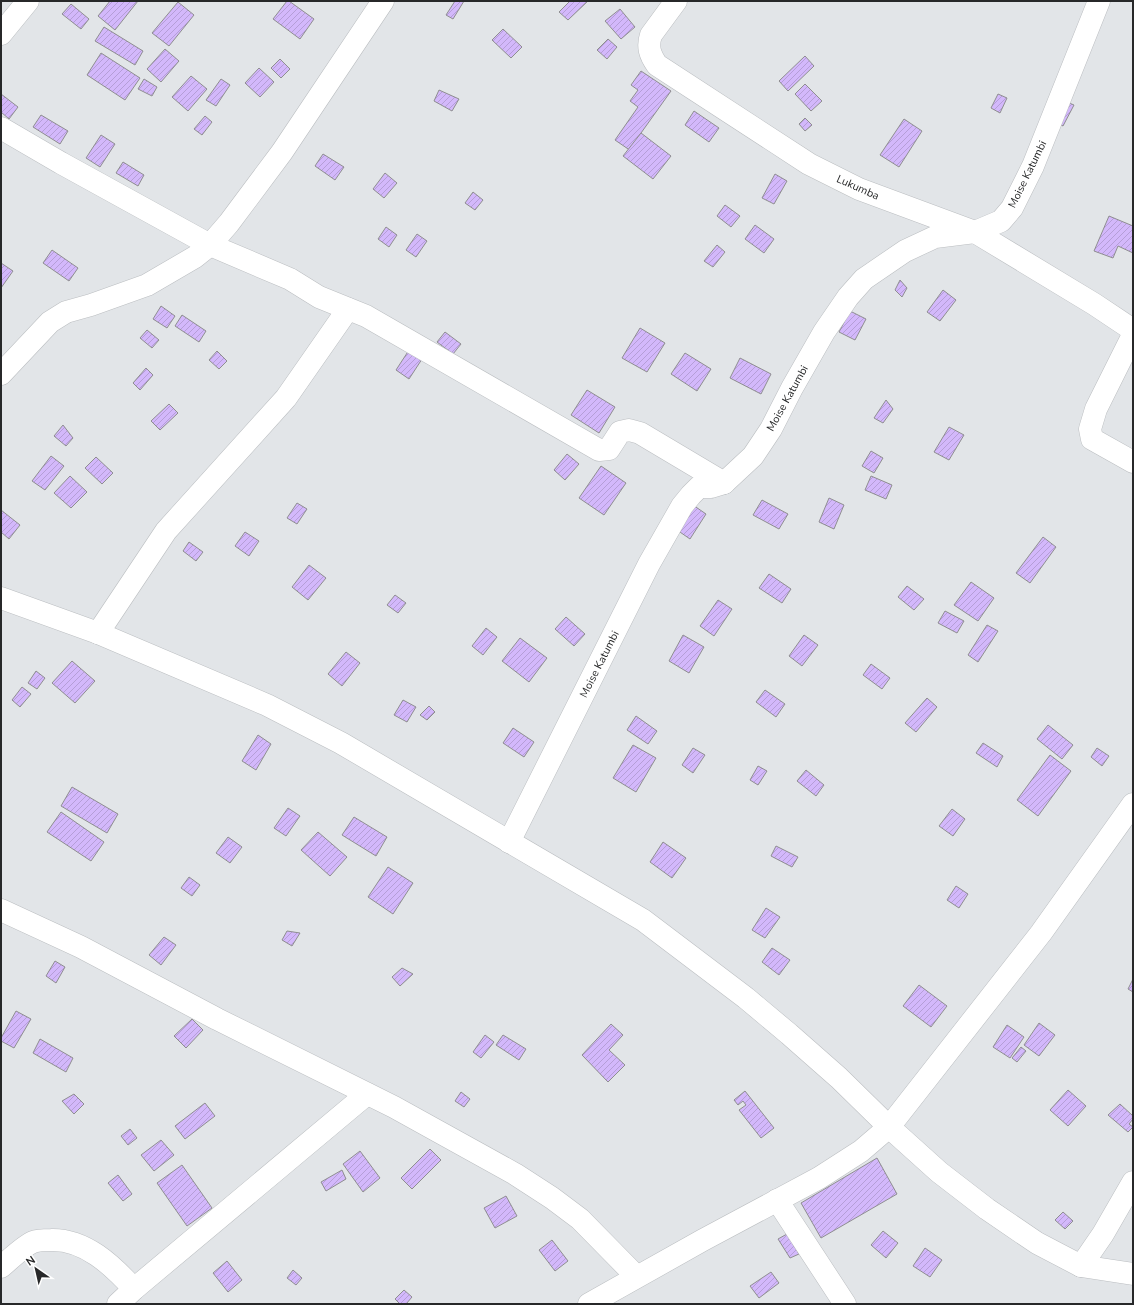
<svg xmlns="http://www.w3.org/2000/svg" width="1134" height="1305" font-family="'Nunito Sans',sans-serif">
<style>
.building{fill:url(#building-hatch);stroke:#8f8e91}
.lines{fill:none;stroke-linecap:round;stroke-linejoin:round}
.street-casing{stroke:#bbbec1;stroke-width:23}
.street{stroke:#fff;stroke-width:22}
.labels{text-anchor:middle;stroke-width:4;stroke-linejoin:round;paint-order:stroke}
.street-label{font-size:11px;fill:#272829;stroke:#fff}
</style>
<defs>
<pattern id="building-hatch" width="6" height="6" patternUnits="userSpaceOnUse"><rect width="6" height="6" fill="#d3b8fb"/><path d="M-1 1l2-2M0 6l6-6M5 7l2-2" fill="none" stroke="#b59ed7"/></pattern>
</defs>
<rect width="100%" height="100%" fill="#e2e5e8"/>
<g class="building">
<polygon points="110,1 138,1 115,30 98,16"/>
<polygon points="287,1 289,1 314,19 300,39 273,19"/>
<polygon points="455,1 464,1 453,19 446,15"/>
<polygon points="570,1 588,1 568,20 559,12"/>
<polygon points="178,2 194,15 169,46 152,33"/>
<polygon points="71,4 89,19 81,29 62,14"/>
<polygon points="620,9 635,27 621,39 605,21"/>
<polygon points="104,27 143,51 135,65 95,41"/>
<polygon points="503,29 522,47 511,58 492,40"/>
<polygon points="608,39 617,47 607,59 597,50"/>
<polygon points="165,49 179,61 161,82 147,69"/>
<polygon points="101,53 140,78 125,100 87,75"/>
<polygon points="805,56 814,66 788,91 779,81"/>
<polygon points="280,59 290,69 281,78 271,68"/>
<polygon points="259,68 274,82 260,97 245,83"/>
<polygon points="641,71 671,91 641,133 631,151 615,140 638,107 630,101 638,90 631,85"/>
<polygon points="191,76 207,89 188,111 172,97"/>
<polygon points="144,79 157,87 152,96 138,89"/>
<polygon points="221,79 230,85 216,106 206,100"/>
<polygon points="805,84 822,101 811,111 795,94"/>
<polygon points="439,90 459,99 452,111 434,101"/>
<polygon points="1,94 18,107 9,119 1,112"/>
<polygon points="998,94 1007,98 1000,113 991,108"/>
<polygon points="1062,100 1074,105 1063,126 1052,120"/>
<polygon points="694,111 719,128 709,142 685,125"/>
<polygon points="41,115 68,131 60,144 33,127"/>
<polygon points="205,116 212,122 202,135 194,129"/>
<polygon points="805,118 812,125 805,131 799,124"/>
<polygon points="904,119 922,131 899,167 880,155"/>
<polygon points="641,133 671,156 653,179 623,156"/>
<polygon points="101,135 115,144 100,167 86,158"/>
<polygon points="323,154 344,167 335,180 315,166"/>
<polygon points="123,162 144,175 138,186 116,173"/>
<polygon points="385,173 397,183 384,198 373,189"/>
<polygon points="775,174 787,181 774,204 762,198"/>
<polygon points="473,192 483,200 475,210 465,203"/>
<polygon points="725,205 740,216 731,227 717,216"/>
<polygon points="1109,216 1133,226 1133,253 1118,246 1113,258 1094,251"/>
<polygon points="755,225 774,239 764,253 745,239"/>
<polygon points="386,227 397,235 389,247 378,239"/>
<polygon points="417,234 427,241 416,257 406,250"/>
<polygon points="717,245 725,252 713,267 704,261"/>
<polygon points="52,250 78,268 69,281 43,263"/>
<polygon points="1,263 13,271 1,288"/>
<polygon points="900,280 907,288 902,297 895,290"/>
<polygon points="943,290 956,300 940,321 927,312"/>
<polygon points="161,306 175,316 167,328 153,319"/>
<polygon points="850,311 866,319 855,340 839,332"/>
<polygon points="182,315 206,331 199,342 175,326"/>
<polygon points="640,328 665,343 647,372 622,358"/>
<polygon points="147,330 159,340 152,348 140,338"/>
<polygon points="445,332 461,344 453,354 437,342"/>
<polygon points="411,347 424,356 409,379 396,370"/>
<polygon points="217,351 227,361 219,369 209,360"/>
<polygon points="685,353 711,369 697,391 671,374"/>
<polygon points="740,358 771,374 761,394 730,378"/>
<polygon points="146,368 153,375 140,390 133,383"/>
<polygon points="587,390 615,407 599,433 571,415"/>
<polygon points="886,400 893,409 883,423 874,418"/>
<polygon points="169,404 178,413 160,430 151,421"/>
<polygon points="63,425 73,438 66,446 54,436"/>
<polygon points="949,427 964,435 949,460 934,452"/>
<polygon points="871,451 883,458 874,473 862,466"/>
<polygon points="567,454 579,464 565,480 554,470"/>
<polygon points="51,456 64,466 45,490 32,481"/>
<polygon points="96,457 113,473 102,484 85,468"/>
<polygon points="601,466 626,483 604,515 579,498"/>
<polygon points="70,476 87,492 71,508 54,493"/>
<polygon points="871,476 892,485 886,499 865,490"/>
<polygon points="829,498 844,505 834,529 819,522"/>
<polygon points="762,500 788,514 779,529 753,515"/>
<polygon points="297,503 307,509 297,524 287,518"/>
<polygon points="693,505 706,514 690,539 677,530"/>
<polygon points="1,510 20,525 9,539 1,532"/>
<polygon points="245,532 259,541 249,556 235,546"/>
<polygon points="1043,537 1056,547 1030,583 1016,573"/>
<polygon points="189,542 203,552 196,561 183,551"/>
<polygon points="309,565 326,578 308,600 292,587"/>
<polygon points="769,574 791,589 782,603 759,588"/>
<polygon points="971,582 994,598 978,621 954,605"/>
<polygon points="907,586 924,599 914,610 898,597"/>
<polygon points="395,595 406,603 398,613 387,605"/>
<polygon points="718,600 732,609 714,636 700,626"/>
<polygon points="945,611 964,621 957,633 938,623"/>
<polygon points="566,617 585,634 574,646 555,629"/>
<polygon points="987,625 998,631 978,662 968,655"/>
<polygon points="486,628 497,637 483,655 472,646"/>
<polygon points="683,635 704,647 689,673 669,661"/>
<polygon points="804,635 818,645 802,666 789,656"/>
<polygon points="520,638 547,658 529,682 502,661"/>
<polygon points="346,652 360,663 342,686 328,674"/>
<polygon points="72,661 95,681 75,703 52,683"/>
<polygon points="871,664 890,678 882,689 863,675"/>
<polygon points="36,671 45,678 37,689 28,683"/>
<polygon points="22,687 31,694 20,707 12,700"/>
<polygon points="765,690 785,704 776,717 756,702"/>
<polygon points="927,698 937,707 916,732 905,723"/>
<polygon points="403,700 416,707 407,722 394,715"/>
<polygon points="429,706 435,712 427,720 420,715"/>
<polygon points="636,716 657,731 648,744 627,730"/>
<polygon points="1048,725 1073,745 1062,759 1037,739"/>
<polygon points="513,728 534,742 524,757 503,743"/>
<polygon points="258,735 271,744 256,770 242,761"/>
<polygon points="983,743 1003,756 997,767 976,753"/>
<polygon points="633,745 656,758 636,792 613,778"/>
<polygon points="693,748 705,755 693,773 682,765"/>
<polygon points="1097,748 1109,756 1102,766 1091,757"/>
<polygon points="1050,755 1071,771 1038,816 1017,800"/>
<polygon points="758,766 767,771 758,785 750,780"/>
<polygon points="806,770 824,785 816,796 797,781"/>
<polygon points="72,787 118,814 107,833 61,806"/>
<polygon points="288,808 300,816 286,836 274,828"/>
<polygon points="952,809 965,819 953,836 939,826"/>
<polygon points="61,812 104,842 91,861 47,832"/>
<polygon points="354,817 387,837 376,856 342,835"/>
<polygon points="318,832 347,857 330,876 301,850"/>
<polygon points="228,837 242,847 230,863 216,853"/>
<polygon points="663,842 686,858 672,878 650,862"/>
<polygon points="776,846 798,857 792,867 771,856"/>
<polygon points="388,867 413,883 393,914 368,897"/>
<polygon points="189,877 200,885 192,896 181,888"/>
<polygon points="956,886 968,894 959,908 947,900"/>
<polygon points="766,908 780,917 765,938 752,930"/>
<polygon points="287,931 300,933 292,946 282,940"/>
<polygon points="164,937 176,945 161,965 149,955"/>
<polygon points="772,948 790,960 779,975 762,962"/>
<polygon points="55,961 65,967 56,983 46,976"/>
<polygon points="402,968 413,974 400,986 392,977"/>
<polygon points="1133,979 1133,992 1128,989"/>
<polygon points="919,985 947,1006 931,1027 903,1006"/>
<polygon points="16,1011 31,1019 14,1048 1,1041 1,1038"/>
<polygon points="192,1019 203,1030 186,1048 174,1036"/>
<polygon points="1039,1023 1055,1035 1039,1056 1024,1045"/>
<polygon points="611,1024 623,1035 609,1050 625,1065 608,1082 582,1055"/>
<polygon points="1007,1025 1024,1037 1010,1058 993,1047"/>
<polygon points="485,1035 494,1042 481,1058 473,1052"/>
<polygon points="503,1035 526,1049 519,1060 496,1045"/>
<polygon points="40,1039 73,1058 66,1072 33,1053"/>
<polygon points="1021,1047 1026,1051 1017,1062 1012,1058"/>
<polygon points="1068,1090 1086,1106 1068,1126 1050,1110"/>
<polygon points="745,1091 774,1128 761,1138 739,1110 746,1105 743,1101 738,1105 734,1100"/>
<polygon points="461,1092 470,1099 464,1107 455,1101"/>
<polygon points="74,1094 84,1104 74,1114 62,1101"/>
<polygon points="205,1103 215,1116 185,1139 175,1126"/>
<polygon points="1120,1104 1133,1116 1133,1119 1129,1124 1133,1127 1128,1132 1108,1115"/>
<polygon points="130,1129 137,1138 128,1145 121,1136"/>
<polygon points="161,1140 174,1155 154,1171 141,1155"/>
<polygon points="430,1149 441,1160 412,1189 401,1178"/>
<polygon points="360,1151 380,1178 363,1192 343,1164"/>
<polygon points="877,1158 897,1194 821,1238 801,1203"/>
<polygon points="182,1165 212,1208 187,1226 157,1183"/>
<polygon points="342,1170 346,1179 326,1191 321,1182"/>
<polygon points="118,1175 132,1194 123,1201 108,1183"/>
<polygon points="506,1196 517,1216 495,1228 484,1208"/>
<polygon points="1063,1212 1073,1221 1065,1229 1055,1220"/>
<polygon points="883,1231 898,1243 886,1258 871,1245"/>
<polygon points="787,1234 799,1254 790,1258 778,1239"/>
<polygon points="552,1240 568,1261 555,1271 539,1250"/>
<polygon points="925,1248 942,1260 930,1277 913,1266"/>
<polygon points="227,1261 242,1280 228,1292 213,1273"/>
<polygon points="293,1270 302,1278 296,1285 287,1278"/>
<polygon points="771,1272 779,1283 759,1298 750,1286"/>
<polygon points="404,1290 412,1297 406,1304 400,1304 395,1299"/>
</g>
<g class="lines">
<g class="street-casing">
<g id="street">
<path d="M676 1 651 35C647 47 650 55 657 65L809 164 859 189 975 232 1094 304 1133 330"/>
<polyline points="1,34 28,1"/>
<polyline points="1,128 61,163 210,245 290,279 319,297 366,316 599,450 609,449 620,432 629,430 640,433 724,483"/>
<polyline points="1133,335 1096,409 1090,429 1092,439 1133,462"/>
<polyline points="1,374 50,322 66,312 91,305 147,285 195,257 210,245 229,223 282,152 383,1"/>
<polyline points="1,598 98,633 267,705 341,743 643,920 746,998 789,1034 839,1078 889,1127 939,1172 987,1209 1037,1243 1081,1266 1133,1274"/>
<polyline points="98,633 166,531 286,398 348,309"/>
<polyline points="509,842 649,564 682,506 691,495 699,487 711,487 724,483 753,456 771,429 792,388 824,332 848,297 864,279 905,251 935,237 975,232 1001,221 1012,208 1033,166 1099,1"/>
<polyline points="1,910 81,947 217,1019 394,1107 515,1174 552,1198 580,1219 636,1276"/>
<polyline points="777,1200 845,1304"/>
<polyline points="1081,1266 1103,1234 1133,1182"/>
<path d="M1 1267C8 1261 25 1245 33 1242 38 1240 45 1240 51 1240 85 1239 112 1265 134 1289"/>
<polyline points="118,1304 134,1289 367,1094"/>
<polyline points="589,1304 703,1240 819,1178 861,1151 889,1127 1041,933 1133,804"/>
</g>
</g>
<use href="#street" class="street"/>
</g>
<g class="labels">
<g class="street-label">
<text transform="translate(1027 174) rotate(-64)" y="4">Moise Katumbi</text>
<text transform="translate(858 187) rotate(24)" y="4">Lukumba</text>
<text transform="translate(787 398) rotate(-61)" y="4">Moise Katumbi</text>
<text transform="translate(599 664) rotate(-63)" y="4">Moise Katumbi</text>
</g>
</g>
<rect width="1134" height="1305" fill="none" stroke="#272829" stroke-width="4"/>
<g transform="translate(36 1269) rotate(326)" stroke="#ffffff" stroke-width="3" paint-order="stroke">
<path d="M0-3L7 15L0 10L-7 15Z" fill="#272829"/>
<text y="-6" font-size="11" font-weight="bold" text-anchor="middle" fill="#272829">N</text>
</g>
</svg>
